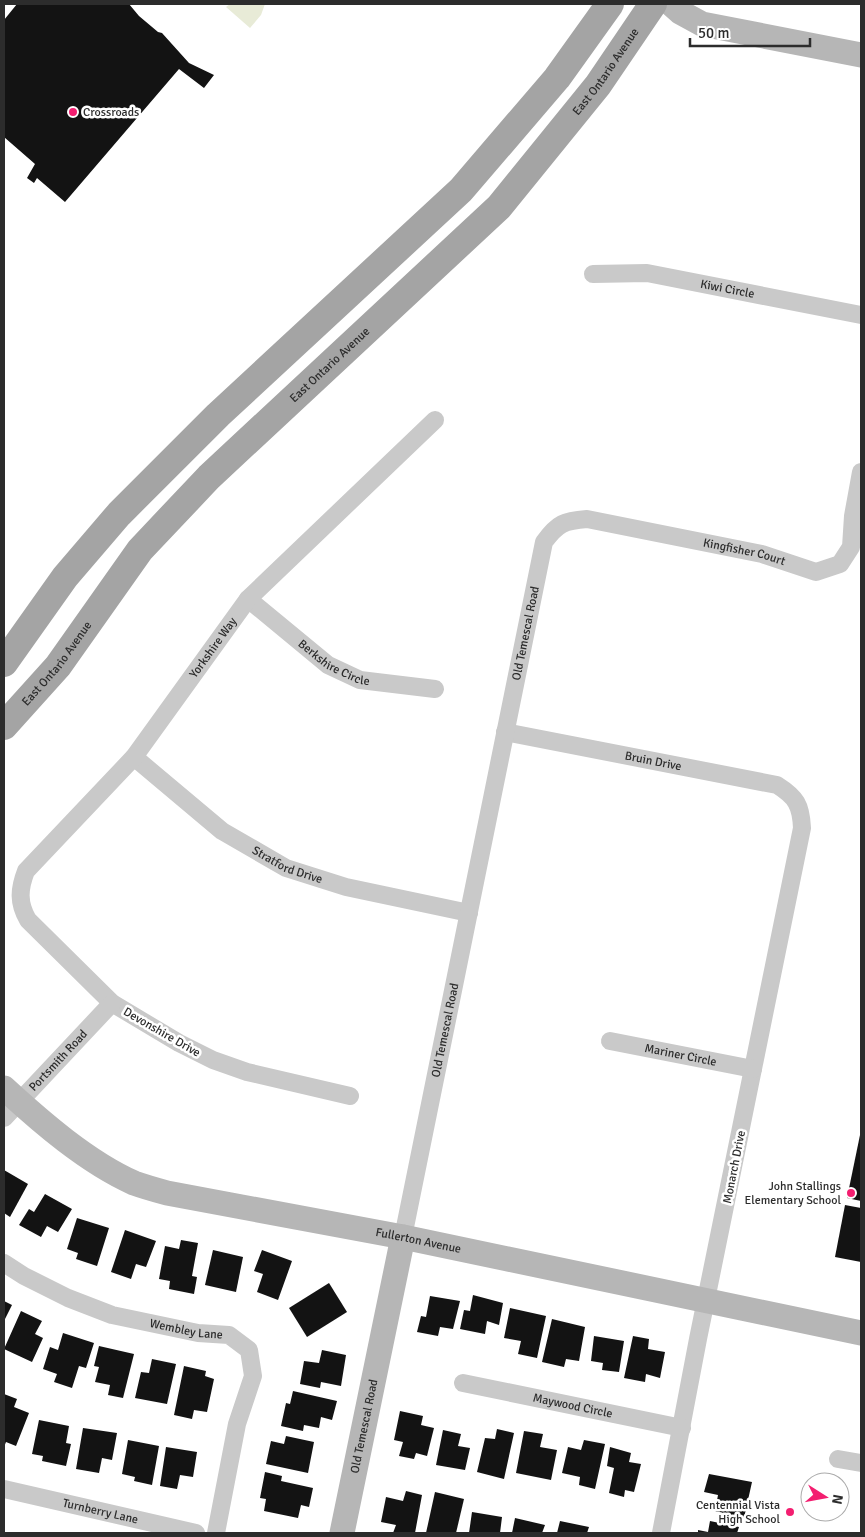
<svg xmlns="http://www.w3.org/2000/svg" width="865" height="1537" font-family="Signika,sans-serif">
<style>
.green{fill:#e8ebd7}
.building{fill:#131313}
.lines{fill:none;stroke-linecap:round;stroke-linejoin:round}
.street{stroke:#c9c9c9;stroke-width:18}
.secondary{stroke:#b6b6b6;stroke-width:25}
.primary{stroke:#a4a4a4;stroke-width:28}
.poi-dot{fill:#f31e70;stroke:#fff;stroke-width:2}
.labels{text-anchor:middle;stroke-width:5;stroke-linejoin:round;paint-order:stroke}
.street-label{font-size:12px;fill:#2c2c2c;stroke:#fff}
.poi-label{font-size:12px;fill:#2c2c2c;stroke:#fff;text-anchor:end}
</style>
<rect width="100%" height="100%" fill="#fff"/>
<polygon class="green" points="230,4 265,4 261,15 250,28 226,7"/>
<g class="building">
<polygon points="17,4 129,4 139,16 158,32 162,33 189,63 214,75 204,88 179,69 65,202 37,178 34,183 27,178 35,164 4,137 4,20"/>
<polygon points="860,1135 861,1135 861,1201 847,1198"/>
<polygon points="4,1170 28,1184 10,1217 4,1213"/>
<polygon points="45,1194 72,1209 58,1232 47,1226 41,1237 19,1225 29,1209 34,1212"/>
<polygon points="845,1205 861,1208 861,1262 835,1257"/>
<polygon points="77,1218 109,1228 97,1266 76,1259 78,1253 67,1249"/>
<polygon points="125,1230 156,1241 146,1267 136,1264 131,1279 111,1272"/>
<polygon points="181,1240 198,1243 192,1276 197,1277 194,1294 169,1289 170,1281 159,1279 165,1246 179,1249"/>
<polygon points="213,1250 243,1257 236,1292 205,1285"/>
<polygon points="262,1250 292,1261 278,1300 257,1292 263,1274 254,1271"/>
<polygon points="329,1283 347,1312 307,1337 289,1308"/>
<polygon points="473,1295 503,1303 499,1325 487,1321 485,1334 460,1329 464,1310 470,1311"/>
<polygon points="430,1296 460,1301 453,1329 440,1327 438,1336 417,1332 421,1316 426,1317"/>
<polygon points="4,1301 12,1305 4,1321"/>
<polygon points="510,1308 546,1316 537,1358 518,1354 521,1341 504,1338"/>
<polygon points="21,1311 42,1321 35,1334 43,1338 32,1362 4,1349"/>
<polygon points="552,1319 585,1327 579,1361 566,1359 564,1367 542,1362"/>
<polygon points="63,1333 94,1343 86,1368 79,1366 72,1388 54,1382 57,1374 43,1369 50,1347 58,1350"/>
<polygon points="594,1336 624,1341 619,1372 602,1370 603,1363 591,1361"/>
<polygon points="633,1336 649,1339 648,1349 665,1352 660,1378 646,1374 645,1382 624,1378"/>
<polygon points="99,1346 134,1354 123,1398 108,1395 110,1385 95,1382 99,1367 94,1366"/>
<polygon points="322,1350 346,1355 341,1386 321,1382 320,1388 300,1384 304,1361 319,1363"/>
<polygon points="152,1359 176,1364 167,1404 135,1398 141,1372 149,1373"/>
<polygon points="184,1366 206,1371 205,1376 214,1379 207,1412 194,1410 192,1419 174,1415"/>
<polygon points="293,1391 337,1401 332,1420 321,1417 319,1428 304,1425 303,1431 281,1426 286,1403 290,1404"/>
<polygon points="4,1394 17,1399 14,1407 29,1413 16,1446 6,1442 4,1447"/>
<polygon points="400,1411 423,1416 421,1425 434,1428 427,1456 416,1453 414,1459 399,1456 403,1442 394,1440"/>
<polygon points="39,1420 69,1426 66,1443 71,1444 66,1466 42,1461 43,1456 32,1454"/>
<polygon points="83,1428 117,1433 112,1460 102,1458 99,1473 76,1469"/>
<polygon points="497,1429 514,1433 504,1479 477,1472 485,1438 495,1439"/>
<polygon points="443,1430 461,1434 458,1446 470,1448 465,1470 436,1465"/>
<polygon points="524,1431 543,1434 540,1447 557,1450 551,1480 516,1473"/>
<polygon points="286,1436 314,1442 308,1473 266,1464 271,1441 284,1444"/>
<polygon points="128,1440 159,1446 152,1485 134,1481 135,1477 122,1474"/>
<polygon points="584,1440 605,1444 595,1489 579,1485 580,1477 562,1473 568,1447 581,1450"/>
<polygon points="166,1447 197,1452 193,1477 180,1475 177,1489 160,1486"/>
<polygon points="610,1447 631,1453 629,1462 641,1464 634,1492 625,1490 624,1497 609,1493 614,1468 607,1466"/>
<polygon points="265,1472 282,1476 281,1481 313,1488 309,1507 301,1505 298,1518 264,1511 266,1499 260,1498"/>
<polygon points="709,1474 752,1482 744,1518 715,1511 718,1495 704,1492"/>
<polygon points="406,1491 422,1495 415,1533 393,1533 396,1525 381,1522 386,1497 403,1501"/>
<polygon points="435,1492 464,1499 456,1533 426,1533"/>
<polygon points="472,1512 502,1517 500,1533 469,1533"/>
<polygon points="515,1518 545,1525 542,1533 512,1533"/>
<polygon points="560,1521 589,1527 587,1533 557,1533"/>
<polygon points="710,1521 739,1527 737,1533 698,1533 698,1530 708,1532"/>
</g>
<g class="lines">
<g class="street">
<path id="s1" d="M593 274 647 273 861 315"/>
<path id="s2" d="M248 599 328 665 360 680 435 689"/>
<path id="s3" d="M505 732 777 785C796 797 801 805 802 828L698 1339 661 1533"/>
<path id="s4" d="M134 757 222 831 286 868 346 887 469 913"/>
<path id="s5" d="M610 1041 753 1069"/>
<path id="s6" d="M350 1096 247 1072 213 1060 179 1043 112 1003 28 920C18 903 19 889 26 871L134 757 248 599 435 420"/>
<path id="s7" d="M4 1118 112 1003"/>
<path id="s8" d="M403 1237 544 542C558 523 564 521 587 519L762 554 816 572 840 564 851 547 853 516 861 472"/>
<path id="s9" d="M4 1263 24 1276 68 1298 112 1315 198 1333 229 1335 249 1350 253 1376 237 1424 216 1533"/>
<path id="s10" d="M463 1383 682 1428"/>
<polyline points="838,1459 861,1463"/>
<path id="s11" d="M4 1489 196 1533"/>
</g>
<g class="secondary">
<polyline points="671,4 680,12 702,24 861,55"/>
<path id="s12" d="M4 1088C41 1122 87 1162 134 1183 145 1187 156 1190 167 1193L403 1237 861 1333"/>
<path id="s13" d="M342 1533 403 1237"/>
</g>
<g class="primary">
<polyline points="4,663 65,577 119,514 218,415 461,190 557,78 610,4"/>
<path id="s14" d="M4 726 58 666 140 550 209 477 499 207 598 85 653 4"/>
</g>
</g>
<g class="poi-dot">
<circle cx="73" cy="112" r="5"/>
<circle cx="851" cy="1193" r="5"/>
<circle cx="790" cy="1512" r="5"/>
</g>
<g class="labels">
<g class="street-label">
<text dy="4" stroke="none"><textPath href="#s14" startOffset="892">East Ontario Avenue</textPath></text>
<text dy="4" stroke="none"><textPath href="#s1" startOffset="136">Kiwi Circle</textPath></text>
<text dy="4" stroke="none"><textPath href="#s14" startOffset="488">East Ontario Avenue</textPath></text>
<text dy="4" stroke="none"><textPath href="#s8" startOffset="921">Kingfisher Court</textPath></text>
<text dy="4" stroke="none"><textPath href="#s8" startOffset="616">Old Temescal Road</textPath></text>
<text dy="4" stroke="none"><textPath href="#s6" startOffset="719">Yorkshire Way</textPath></text>
<text dy="4" stroke="none"><textPath href="#s2" startOffset="108">Berkshire Circle</textPath></text>
<text dy="4" stroke="none"><textPath href="#s14" startOffset="82">East Ontario Avenue</textPath></text>
<text dy="4" stroke="none"><textPath href="#s3" startOffset="151">Bruin Drive</textPath></text>
<text dy="4" stroke="none"><textPath href="#s4" startOffset="189">Stratford Drive</textPath></text>
<text dy="4" stroke="none"><textPath href="#s8" startOffset="211">Old Temescal Road</textPath></text>
<text transform="translate(162 1032) rotate(30)" y="4">Devonshire Drive</text>
<text dy="4" stroke="none"><textPath href="#s5" startOffset="72">Mariner Circle</textPath></text>
<text dy="4" stroke="none"><textPath href="#s7" startOffset="79">Portsmith Road</textPath></text>
<text transform="translate(734 1167) rotate(-79)" y="4">Monarch Drive</text>
<text dy="4" stroke="none"><textPath href="#s12" startOffset="452">Fullerton Avenue</textPath></text>
<text dy="4" stroke="none"><textPath href="#s9" startOffset="196">Wembley Lane</textPath></text>
<text dy="4" stroke="none"><textPath href="#s10" startOffset="112">Maywood Circle</textPath></text>
<text dy="4" stroke="none"><textPath href="#s13" startOffset="109">Old Temescal Road</textPath></text>
<text dy="4" stroke="none"><textPath href="#s11" startOffset="99">Turnberry Lane</textPath></text>
</g>
<g class="poi-label">
<text x="83" y="116" text-anchor="start">Crossroads</text>
<text x="841" y="1190">John Stallings<tspan x="841" dy="14">Elementary School</tspan></text>
<text x="780" y="1509">Centennial Vista<tspan x="780" dy="14">High School</tspan></text>
</g>
</g>
<rect width="865" height="1537" fill="none" stroke="#2c2c2c" stroke-width="10"/>
<g transform="translate(825 1497) rotate(101)"><circle r="24" fill="#ffffff" stroke="#ababab"/>
<path d="M0-4L9 19L0 12L-9 19Z" fill="#f31e70"/>
<text y="-8" font-size="14" font-weight="bold" text-anchor="middle" fill="#2c2c2c">N</text>
</g>
<path d="M690 38v8h120v-8" fill="none" stroke="#2c2c2c" stroke-width="2.5"/>
<text x="698" y="38" font-size="15" fill="#2c2c2c" stroke="#ffffff" stroke-width="4" paint-order="stroke">50 m</text>
</svg>
